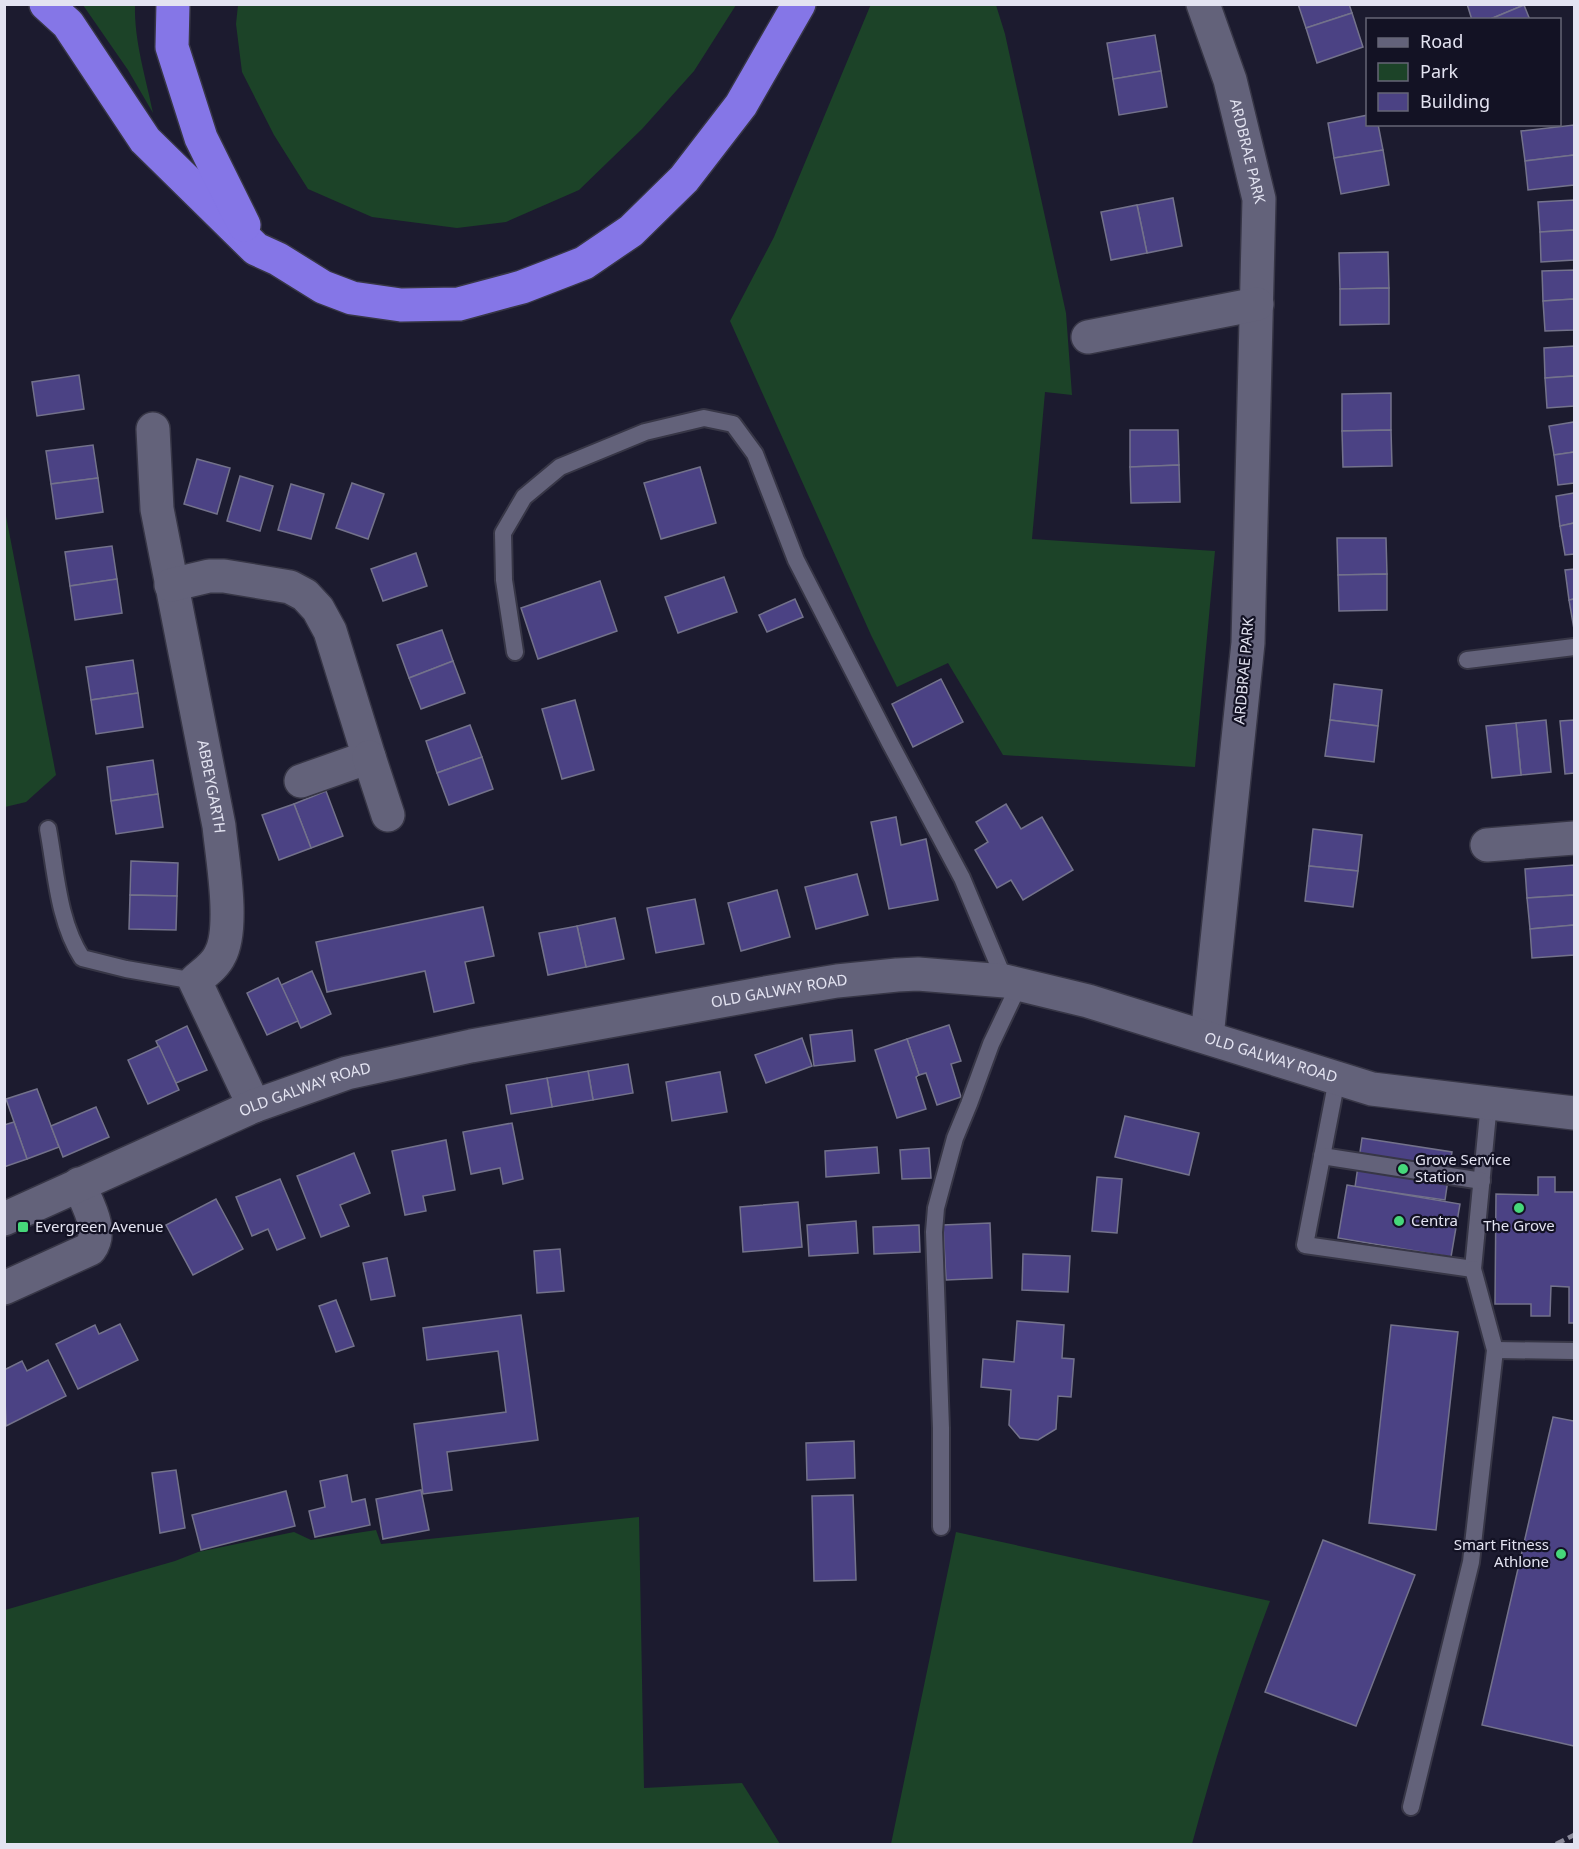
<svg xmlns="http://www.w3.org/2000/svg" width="1579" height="1849" font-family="'Noto Sans',sans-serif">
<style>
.green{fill:#1c4328}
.building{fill:#4b4284;stroke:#73728b;stroke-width:1.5}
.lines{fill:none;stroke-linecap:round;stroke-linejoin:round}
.lane-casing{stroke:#373646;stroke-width:20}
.street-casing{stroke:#373646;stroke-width:36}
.secondary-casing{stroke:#373646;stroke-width:36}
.highway-casing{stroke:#373646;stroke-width:36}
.lane{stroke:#63627a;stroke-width:16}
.street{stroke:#63627a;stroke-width:33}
.secondary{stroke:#63627a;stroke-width:33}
.highway{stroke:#8576e7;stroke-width:33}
.rail{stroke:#8a8a9a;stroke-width:4.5;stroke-dasharray:9 4.5;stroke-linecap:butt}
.poi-dot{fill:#46d77a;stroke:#131224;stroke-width:2}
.labels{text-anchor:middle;stroke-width:4.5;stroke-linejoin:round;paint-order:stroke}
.street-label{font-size:15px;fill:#e3e3f1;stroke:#131224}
.poi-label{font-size:15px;fill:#e3e3f1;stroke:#131224;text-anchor:start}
</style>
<rect width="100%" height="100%" fill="#1c1b2f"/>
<g class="green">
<polygon points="871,4 996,5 1005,34 1066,313 1072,395 1045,392 1032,539 1215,551 1195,767 1003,755 948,663 897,687 871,635 730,321 774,237"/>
<path d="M83 5H135C134 41 146 78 153 113L128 70Z"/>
<polygon points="238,5 238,4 736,5 694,71 642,129 579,190 506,222 457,228 372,217 308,189 274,135 242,72 236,24"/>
<polygon points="5,511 56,775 26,802 5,807"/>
<polygon points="639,1517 644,1788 742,1783 780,1844 5,1844 5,1610 175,1561 198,1552 294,1532 311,1540 376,1530 381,1544"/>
<path d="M956 1532 1270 1601C1240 1680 1214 1762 1192 1844H891Z"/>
</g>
<g class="building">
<polygon points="1298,4 1349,4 1352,13 1306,28"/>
<polygon points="1467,4 1524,4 1524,5 1488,20 1472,20"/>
<polygon points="1524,5 1530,20 1488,20"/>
<polygon points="1352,13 1363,47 1317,63 1306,28"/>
<polygon points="1155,35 1161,71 1113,79 1107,43"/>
<polygon points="1161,71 1167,107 1119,115 1113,79"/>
<polygon points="1368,115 1368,124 1378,124 1383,150 1334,158 1328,123"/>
<polygon points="1574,125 1574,155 1525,161 1521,131"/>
<polygon points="1383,150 1389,185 1341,194 1334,158"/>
<polygon points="1574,155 1574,185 1528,190 1525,161"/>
<polygon points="1173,198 1182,246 1147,253 1137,205"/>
<polygon points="1574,200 1574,230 1540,232 1538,202"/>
<polygon points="1137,205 1147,253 1111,260 1101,212"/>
<polygon points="1574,230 1574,260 1541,262 1540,232"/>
<polygon points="1388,252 1389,288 1340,289 1339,253"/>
<polygon points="1574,270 1574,299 1543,301 1542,271"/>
<polygon points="1389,288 1389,324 1340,325 1340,289"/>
<polygon points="1574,299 1574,330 1545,331 1543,301"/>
<polygon points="1574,346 1574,376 1545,378 1544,348"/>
<polygon points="79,375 84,409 37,416 32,382"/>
<polygon points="1574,376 1574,406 1547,408 1545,378"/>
<polygon points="1391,393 1391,430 1342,431 1342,394"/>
<polygon points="1574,422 1574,452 1554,455 1549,426"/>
<polygon points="1130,430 1178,430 1179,465 1130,467"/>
<polygon points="1391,430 1392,466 1343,467 1342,431"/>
<polygon points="93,445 98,478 51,484 46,451"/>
<polygon points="1574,452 1574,483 1558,485 1554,455"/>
<polygon points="197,459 230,468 217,514 184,504"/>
<polygon points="1179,465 1180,502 1131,503 1130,467"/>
<polygon points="700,467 716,523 661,539 644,483"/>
<polygon points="240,476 273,486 260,531 227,521"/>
<polygon points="98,478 103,512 56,519 51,484"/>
<polygon points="352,483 384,494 368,539 336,528"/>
<polygon points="291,484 324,494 311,539 278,530"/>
<polygon points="1574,493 1574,523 1560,526 1556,496"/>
<polygon points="1574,523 1574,554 1565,555 1560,526"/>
<polygon points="1337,538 1386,538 1387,574 1338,575"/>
<polygon points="112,546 117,579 70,586 65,552"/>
<polygon points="416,553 427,586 383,601 371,569"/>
<polygon points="1574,569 1574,599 1569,600 1565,570"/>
<polygon points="1387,574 1387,610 1339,611 1338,575"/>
<polygon points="724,577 737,612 678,633 665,597"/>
<polygon points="117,579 122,613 75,620 70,586"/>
<polygon points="600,581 617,631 538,659 521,608"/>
<polygon points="795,599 803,617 767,632 759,615"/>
<polygon points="1574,599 1574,629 1569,600"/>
<polygon points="442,630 453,661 409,678 397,645"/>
<polygon points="133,660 138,693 91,700 86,667"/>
<polygon points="453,661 465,693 421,709 409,678"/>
<polygon points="941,679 963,722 913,747 892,704"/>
<polygon points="1334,684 1382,690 1378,726 1330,720"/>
<polygon points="138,693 143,727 96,734 91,700"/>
<polygon points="575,700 594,770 562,779 542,709"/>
<polygon points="1330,720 1378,726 1374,762 1325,756"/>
<polygon points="1546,720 1551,772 1521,775 1516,723"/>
<polygon points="1574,720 1574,773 1565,774 1560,721"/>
<polygon points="1516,723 1521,775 1492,778 1486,726"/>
<polygon points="470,725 482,757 437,773 426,741"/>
<polygon points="482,757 493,789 449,805 437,773"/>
<polygon points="153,760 158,794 111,801 107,767"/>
<polygon points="326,791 343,836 311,848 294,804"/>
<polygon points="158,794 163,827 116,834 111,801"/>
<polygon points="294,804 311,848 279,860 262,815"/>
<polygon points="1006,804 1021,829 1042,817 1073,870 1023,900 1011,880 997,888 975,850 988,842 976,822"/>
<polygon points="896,817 901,845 926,839 938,900 889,909 871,822"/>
<polygon points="1313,829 1362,835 1358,871 1309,866"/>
<polygon points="131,861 178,863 177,896 130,895"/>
<polygon points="1574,865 1574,895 1527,898 1525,869"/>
<polygon points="1309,866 1358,871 1353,907 1305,901"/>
<polygon points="857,874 868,915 816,929 805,887"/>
<polygon points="777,890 790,937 741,951 728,903"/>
<polygon points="130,895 177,896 176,930 129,929"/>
<polygon points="1574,895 1574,925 1530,929 1527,898"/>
<polygon points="695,899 704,944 656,953 647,908"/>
<polygon points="483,907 494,956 465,962 474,1003 434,1012 425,971 327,992 316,942"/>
<polygon points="615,918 624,959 586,967 577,926"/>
<polygon points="1574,925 1574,955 1532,958 1530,929"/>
<polygon points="577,926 586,967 548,975 539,933"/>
<polygon points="312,971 331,1014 301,1028 281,985"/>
<polygon points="278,978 298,1021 267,1035 247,993"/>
<polygon points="949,1025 961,1061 951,1064 961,1097 937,1105 926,1073 919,1075 907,1039"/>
<polygon points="187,1026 207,1070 176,1083 156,1041"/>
<polygon points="852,1030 855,1061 814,1066 810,1035"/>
<polygon points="802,1038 812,1066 766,1083 755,1055"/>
<polygon points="907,1039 919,1075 916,1077 926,1109 897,1118 875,1050"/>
<polygon points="159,1046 179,1090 148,1104 128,1060"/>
<polygon points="628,1064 633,1093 593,1100 588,1071"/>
<polygon points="588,1071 593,1100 552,1107 547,1078"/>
<polygon points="720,1072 727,1112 672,1121 666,1082"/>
<polygon points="547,1078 552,1107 511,1114 506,1085"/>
<polygon points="37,1089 59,1147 27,1159 6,1099"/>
<polygon points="96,1107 109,1137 63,1157 51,1126"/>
<polygon points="1125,1116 1199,1133 1189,1175 1115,1157"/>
<polygon points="14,1122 27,1159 4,1167 4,1125"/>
<polygon points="512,1123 523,1179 503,1184 500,1168 471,1174 463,1132"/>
<polygon points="1362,1138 1452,1152 1445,1200 1355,1187"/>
<polygon points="446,1140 455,1190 423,1196 426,1211 405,1215 392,1151"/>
<polygon points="877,1147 879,1173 826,1177 825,1151"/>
<polygon points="929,1148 931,1178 902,1179 900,1150"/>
<polygon points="354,1153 370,1193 340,1205 349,1226 321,1237 297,1176"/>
<polygon points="1097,1177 1122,1179 1117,1233 1092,1231"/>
<polygon points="1538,1177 1555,1177 1555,1192 1574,1192 1574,1323 1569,1323 1569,1287 1551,1286 1550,1316 1531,1316 1531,1304 1495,1304 1496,1194 1538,1195"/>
<polygon points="280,1179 305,1238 277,1250 268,1229 252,1236 236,1197"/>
<polygon points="1347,1185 1460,1204 1451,1257 1338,1238"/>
<polygon points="216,1199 243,1249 193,1275 166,1225"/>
<polygon points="798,1202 802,1247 743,1252 740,1207"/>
<polygon points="856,1221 858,1253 809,1256 807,1225"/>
<polygon points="990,1223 992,1278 946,1280 943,1225"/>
<polygon points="919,1225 920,1252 874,1254 873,1227"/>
<polygon points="560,1249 564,1291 537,1293 534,1251"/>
<polygon points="1023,1254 1070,1256 1068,1292 1022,1290"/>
<polygon points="387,1258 395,1296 371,1300 363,1263"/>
<polygon points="336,1300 354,1346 336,1352 319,1306"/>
<polygon points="521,1315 538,1440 447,1452 452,1490 423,1494 414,1424 506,1412 498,1351 427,1360 423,1328"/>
<polygon points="1017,1321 1064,1325 1062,1358 1074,1359 1071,1397 1058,1396 1056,1429 1038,1440 1020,1438 1009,1425 1011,1390 981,1387 983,1359 1014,1362"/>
<polygon points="120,1324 138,1360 78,1389 56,1344 95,1325 99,1334"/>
<polygon points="1391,1325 1458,1332 1436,1530 1369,1523"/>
<polygon points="48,1360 66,1396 6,1426 4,1370 22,1361 27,1371"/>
<polygon points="1553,1417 1574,1421 1574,1746 1482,1725"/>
<polygon points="854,1441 855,1478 807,1480 806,1443"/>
<polygon points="176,1470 185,1528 160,1533 152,1473"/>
<polygon points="347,1475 352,1502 365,1499 370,1525 315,1537 309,1511 325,1507 320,1481"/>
<polygon points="421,1490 429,1530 383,1539 376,1499"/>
<polygon points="286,1491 295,1526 201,1550 192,1515"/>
<polygon points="853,1495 856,1580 814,1581 812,1496"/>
<polygon points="1323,1540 1415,1575 1356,1726 1265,1692"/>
</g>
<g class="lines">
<g class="lane-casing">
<g id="lane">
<polyline points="515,652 504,580 503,533 524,497 560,467 645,432 704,418 733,424 755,454 796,560 890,743 962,878 1005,981"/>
<polyline points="1467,660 1574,647"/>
<path d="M48 829C56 872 58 921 82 958L126 969 195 981"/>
<polyline points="1337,1079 1305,1245 1473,1269 1489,1103"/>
<polyline points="1322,1156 1482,1181"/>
<polyline points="1495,1350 1574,1351"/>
<polyline points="941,1527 941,1428 934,1232 936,1208 955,1138 969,1104 991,1044 1019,985"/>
<polyline points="1411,1807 1471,1562 1495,1350 1473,1269"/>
</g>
</g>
<g class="street-casing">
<g id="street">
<path id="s1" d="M1203 4 1230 80 1259 199 1248 643 1207 1037"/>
<polyline points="1088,337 1257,304"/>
<path id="s2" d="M153 429 157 509 219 826C222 857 235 928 220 955 215 966 204 973 195 981L254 1106"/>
<polyline points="171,585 209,576 224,576 290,587 305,595 318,609 330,631 369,757 301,781"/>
<polyline points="369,757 388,815"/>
<polyline points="1487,845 1574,838"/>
<path d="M4 1288 90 1249C104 1230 87 1204 79 1184"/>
</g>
</g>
<g class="secondary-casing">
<g id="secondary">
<path id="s3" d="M4 1219 254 1106 347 1073 471 1046 771 992 837 981 897 975 918 974 1005 981 1088 1001 1372 1089 1574 1113"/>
</g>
</g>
<g class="highway-casing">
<g id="highway">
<polyline points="46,4 68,24 145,140 256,249 278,259 323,287 352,298 401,305 459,304 522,287 584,263 631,231 684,179 741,105 799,4"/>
<polyline points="173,4 172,47 201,138 244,225"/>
</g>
</g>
<use href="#lane" class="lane"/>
<use href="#street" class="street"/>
<use href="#secondary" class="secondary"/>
<use href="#highway" class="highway"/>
<polyline class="rail" points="1556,1844 1574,1835"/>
</g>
<g class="poi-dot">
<circle cx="1403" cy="1169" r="6"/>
<circle cx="1519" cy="1208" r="6"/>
<circle cx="1399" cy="1221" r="6"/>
<rect x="17" y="1221" width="12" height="12" rx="3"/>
<circle cx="1561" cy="1554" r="6"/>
</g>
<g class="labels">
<g class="street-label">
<text dy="5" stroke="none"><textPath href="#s1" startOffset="154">ARDBRAE PARK</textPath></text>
<text transform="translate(1244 671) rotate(-85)" y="5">ARDBRAE PARK</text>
<text dy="5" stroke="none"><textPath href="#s2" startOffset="363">ABBEYGARTH</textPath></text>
<text dy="5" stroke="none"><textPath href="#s3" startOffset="813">OLD GALWAY ROAD</textPath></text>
<text dy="5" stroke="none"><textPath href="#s3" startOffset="1317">OLD GALWAY ROAD</textPath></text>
<text dy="5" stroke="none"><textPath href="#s3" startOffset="328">OLD GALWAY ROAD</textPath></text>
</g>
<g class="poi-label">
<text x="1415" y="1165">Grove Service<tspan x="1415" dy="17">Station</tspan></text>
<text x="1411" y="1226">Centra</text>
<text x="1519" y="1231" text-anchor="middle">The Grove</text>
<text x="35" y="1232">Evergreen Avenue</text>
<text x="1549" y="1550" text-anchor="end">Smart Fitness<tspan x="1549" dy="17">Athlone</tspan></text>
</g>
</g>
<rect width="1579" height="1849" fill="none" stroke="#e3e3f1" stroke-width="12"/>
<rect x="1366" y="18" width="195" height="108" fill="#131224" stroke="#666676" stroke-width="1.5"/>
<rect x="1378" y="38" width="30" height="9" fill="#63627a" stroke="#666676" stroke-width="1.5"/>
<text x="1420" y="48" font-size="18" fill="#e3e3f1">Road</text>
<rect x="1378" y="63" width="30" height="18" fill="#1c4328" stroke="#666676" stroke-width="1.5"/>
<text x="1420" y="78" font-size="18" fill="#e3e3f1">Park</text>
<rect x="1378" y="93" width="30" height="18" fill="#4b4284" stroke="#666676" stroke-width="1.5"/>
<text x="1420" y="108" font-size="18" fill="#e3e3f1">Building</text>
</svg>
